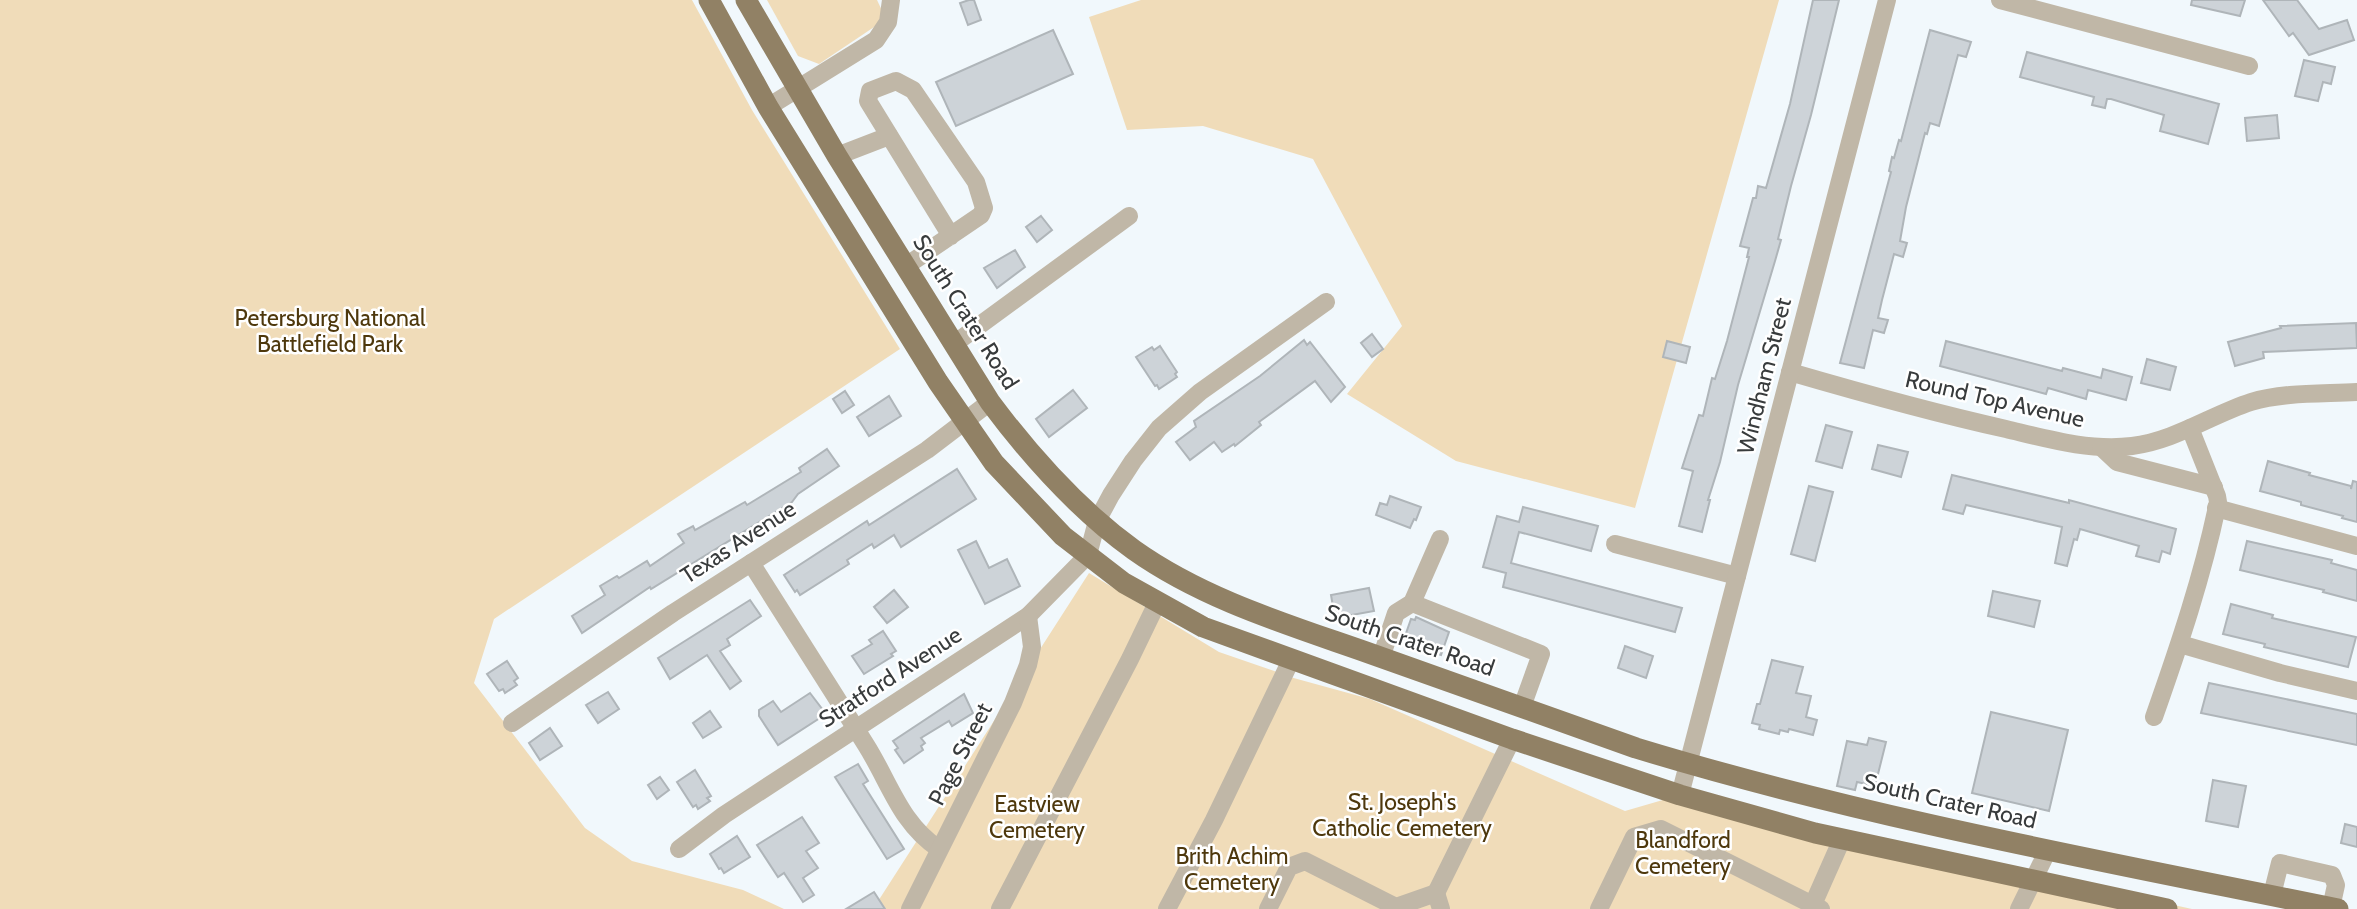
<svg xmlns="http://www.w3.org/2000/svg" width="2357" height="909" font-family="Cabin,sans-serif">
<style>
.green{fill:#f0dcb9}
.building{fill:#cdd3d8;stroke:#afb5b9;stroke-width:2}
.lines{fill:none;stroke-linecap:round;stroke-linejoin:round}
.minor{stroke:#c0b7a7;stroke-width:18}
.major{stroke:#918165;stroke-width:21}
.labels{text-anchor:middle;stroke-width:5;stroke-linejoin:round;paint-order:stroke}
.street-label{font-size:23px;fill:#383b3c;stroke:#fff}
.park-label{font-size:23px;fill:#4e380c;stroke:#fff}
</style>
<rect width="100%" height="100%" fill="#f1f8fc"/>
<g class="green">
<polygon points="0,0 692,0 752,110 900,349 494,619 474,683 585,828 632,861 743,890 784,909 0,909"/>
<polygon points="767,0 877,0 886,19 819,64 798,56"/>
<polygon points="1141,0 1779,0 1635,508 1456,461 1347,394 1402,326 1313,159 1203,126 1127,130 1089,17"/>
<polygon points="1089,573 1219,652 1277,672 1163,909 873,909"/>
<polygon points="1290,677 1370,699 1625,811 1680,795 2192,909 1172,909"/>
</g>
<g class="building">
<polygon points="969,0 974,0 981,20 968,25 960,3"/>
<polygon points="1813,0 1839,0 1811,115 1791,186 1778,239 1781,240 1775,261 1738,385 1720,462 1708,500 1710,500 1702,532 1679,526 1693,471 1682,468 1699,415 1703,416 1712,378 1715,379 1727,341 1749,257 1747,257 1749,248 1740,246 1753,198 1756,198 1758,186 1766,188 1790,104"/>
<polygon points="2192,0 2245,0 2240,16 2191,5"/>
<polygon points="2263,0 2297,0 2319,29 2347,20 2354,40 2309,55 2293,33 2289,36"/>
<polygon points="1053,30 1073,74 956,126 936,82"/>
<polygon points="1930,30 1971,42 1966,57 1958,55 1939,126 1930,123 1927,134 1925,133 1906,207 1900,241 1907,243 1903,257 1894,254 1882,300 1878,318 1888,320 1884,333 1873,330 1864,368 1840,363 1891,172 1889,171 1892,157 1894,158 1899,140 1901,141"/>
<polygon points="2027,52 2219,104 2208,144 2160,131 2164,115 2111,99 2107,99 2105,108 2092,105 2094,97 2020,77"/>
<polygon points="2304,60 2335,67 2331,84 2323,82 2318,101 2295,96"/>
<polygon points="2277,115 2279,138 2247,141 2245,118"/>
<polygon points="1041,216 1052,230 1037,242 1026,227"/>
<polygon points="1015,250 1025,267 997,288 984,268"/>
<polygon points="2356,323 2357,348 2263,352 2264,358 2235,366 2228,342 2281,328 2280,326"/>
<polygon points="1372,334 1383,349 1372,357 1361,343"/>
<polygon points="1304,340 1307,345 1310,342 1345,387 1331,402 1315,381 1259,422 1261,425 1235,446 1234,444 1222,452 1214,442 1190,460 1176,442 1196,427 1194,421 1260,376"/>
<polygon points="1667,341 1690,347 1686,363 1663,357"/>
<polygon points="1946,341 2062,371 2063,368 2101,378 2103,369 2132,377 2126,400 2088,390 2086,399 2048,388 2046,394 1940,366"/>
<polygon points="1160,346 1177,372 1175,374 1177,377 1159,389 1157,385 1155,386 1136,357 1152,347 1154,350"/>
<polygon points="2147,359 2176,367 2170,390 2141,383"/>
<polygon points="1073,390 1087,408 1049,437 1036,419"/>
<polygon points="845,391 854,405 842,413 833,399"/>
<polygon points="889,396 901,416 869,436 857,417"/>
<polygon points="1826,425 1852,432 1842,468 1816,461"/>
<polygon points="1878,445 1908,452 1901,477 1872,469"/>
<polygon points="827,449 839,466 798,494 792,502 651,589 650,587 582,633 572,616 605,595 600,586 617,576 619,578 647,561 650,566 684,543 678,534 693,526 695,530 745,502 747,505 801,472 799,468"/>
<polygon points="2268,461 2310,473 2309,475 2351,486 2351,489 2353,481 2357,482 2357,522 2342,518 2343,516 2301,505 2301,502 2260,491"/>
<polygon points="957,469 976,499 901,547 894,535 874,548 872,544 847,560 849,564 800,595 797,590 795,592 784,575 867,521 869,525"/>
<polygon points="1952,475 2069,503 2069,500 2176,529 2170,554 2162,551 2159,562 2136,556 2139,546 2080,529 2077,540 2074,539 2067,566 2055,563 2062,527 1966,505 1963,514 1943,509"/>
<polygon points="1809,486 1833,492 1815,561 1791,554"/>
<polygon points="1390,496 1421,507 1416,520 1414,519 1410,528 1376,515 1380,503 1387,505"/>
<polygon points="1523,507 1598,526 1591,551 1519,532 1511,563 1682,608 1675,632 1503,587 1506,573 1483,567 1497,516 1519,522"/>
<polygon points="976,541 989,568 1007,559 1020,586 985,604 958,550"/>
<polygon points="2247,541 2332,560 2331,563 2357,570 2357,601 2323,592 2324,590 2240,570"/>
<polygon points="1369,588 1374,611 1335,618 1331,595"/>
<polygon points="894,590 908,607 887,623 874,607"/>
<polygon points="1993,591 2040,601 2034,627 1988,616"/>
<polygon points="750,600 761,616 727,639 730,645 720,651 741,681 730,689 707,655 670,679 658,658"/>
<polygon points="2231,604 2273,615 2272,618 2356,637 2348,667 2264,647 2265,644 2223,634"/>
<polygon points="1416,617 1449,632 1441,655 1403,642 1411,619 1415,620"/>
<polygon points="883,631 896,651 891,654 893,656 864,674 852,656 872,644 869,640"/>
<polygon points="1625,646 1653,656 1646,678 1618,668"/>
<polygon points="1772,660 1803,667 1796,693 1811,696 1806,717 1817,720 1813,735 1789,729 1788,732 1780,730 1779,734 1759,729 1760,725 1752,723 1757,704 1760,704"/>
<polygon points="507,661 518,678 514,681 517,685 505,693 503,689 499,691 487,674"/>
<polygon points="2209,683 2357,714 2357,745 2201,713"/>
<polygon points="608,692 619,709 598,723 586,705"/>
<polygon points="810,693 826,714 778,745 759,716 759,710 773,701 781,712"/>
<polygon points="964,694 973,713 952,726 949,721 921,738 925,743 921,746 923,750 904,763 895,750 898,748 893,741"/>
<polygon points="710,711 721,727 703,738 693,723"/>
<polygon points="1991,712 2068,730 2049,811 1972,793"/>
<polygon points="550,728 562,746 540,760 529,743"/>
<polygon points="1869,738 1886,742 1875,786 1857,782 1855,790 1837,786 1847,741 1867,745"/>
<polygon points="858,764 868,781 863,784 904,849 887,859 835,777"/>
<polygon points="695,770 711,796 707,798 710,801 698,809 696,805 693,807 677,782"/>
<polygon points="660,777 669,790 657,799 648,785"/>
<polygon points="2213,780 2246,786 2238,827 2206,821"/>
<polygon points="802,817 819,843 806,851 818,868 803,878 814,895 803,902 784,873 778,877 757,845"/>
<polygon points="2345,824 2357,827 2357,847 2341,843"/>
<polygon points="737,836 750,857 724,873 721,868 719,869 710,854"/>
<polygon points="874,892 885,909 846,909"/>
</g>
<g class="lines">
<g class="minor">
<polyline points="2000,0 2249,66"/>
<polyline points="768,107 876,40 888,22 891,0"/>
<polyline points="837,156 889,136"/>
<polyline points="906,266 981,215 984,208 976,182 913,90 896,81 870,91 868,101 951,236"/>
<polyline points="954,344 1129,216"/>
<path d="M1790 372C1862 393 1934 413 2006 429 2048 439 2089 451 2132 446 2174 441 2211 415 2251 402 2284 392 2323 394 2357 392"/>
<polyline points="2101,447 2117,462 2214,487"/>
<polyline points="2216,508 2357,546"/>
<polyline points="1615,544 1737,576"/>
<path d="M751 563C789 623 828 684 866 745 890 783 900 823 939 849"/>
<polyline points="1412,603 1541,654 1522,707"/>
<polyline points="2180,644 2280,673 2357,691"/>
<polyline points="1381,658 1396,613 1412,603 1440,539"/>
<path d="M2154 717C2179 646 2203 575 2218 502L2217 496 2190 428"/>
<polyline points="512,723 673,613 927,450 990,402"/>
<polyline points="1680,795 1887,0"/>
<polyline points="679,849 724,815 1028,616 1088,555 1097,521 1111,495 1133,461 1159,428 1200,392 1326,302"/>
<polyline points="1436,893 1512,739"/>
<polyline points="2272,895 2280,863 2332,875 2336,885 2331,908"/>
<polyline points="910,909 1013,703 1028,665 1032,647 1028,616"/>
<polyline points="1000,909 1130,659 1157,603"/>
<polyline points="1167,909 1214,820 1291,660"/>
<polyline points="1268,909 1289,867 1305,861 1396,907"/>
<polyline points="1397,909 1396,907 1436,893 1441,909"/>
<polyline points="1599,909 1634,837 1661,829 1821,909"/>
<polyline points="1811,909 1842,839"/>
<polyline points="2019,909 2048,850"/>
</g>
<g class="major">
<polyline points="709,0 768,107 938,382 994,463 1063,536 1124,583 1203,627 1512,739 1680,795 1815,833 2167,909"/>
<path d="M746 0 837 156 990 402C1031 457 1077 509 1134 550 1203 599 1286 624 1366 652 1456 684 1546 716 1636 748 1866 818 2103 861 2338 909"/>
</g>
</g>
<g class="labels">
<g class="street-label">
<text transform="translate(966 312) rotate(58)" y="8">South Crater Road</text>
<text transform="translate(1764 376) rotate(-76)" y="8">Windham Street</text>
<text transform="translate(1995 399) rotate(13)" y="8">Round Top Avenue</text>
<text transform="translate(738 542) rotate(-33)" y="8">Texas Avenue</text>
<text transform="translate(1410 640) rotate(19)" y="8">South Crater Road</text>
<text transform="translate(890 677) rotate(-33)" y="8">Stratford Avenue</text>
<text transform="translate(960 754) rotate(-63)" y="8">Page Street</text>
<text transform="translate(1950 801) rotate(13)" y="8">South Crater Road</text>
</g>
<g class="park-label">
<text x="330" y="326">Petersburg National<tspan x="330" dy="26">Battlefield Park</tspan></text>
<text x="1402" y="810">St. Joseph's<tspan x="1402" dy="26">Catholic Cemetery</tspan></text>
<text x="1037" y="812">Eastview<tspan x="1037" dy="26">Cemetery</tspan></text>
<text x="1683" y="848">Blandford<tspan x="1683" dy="26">Cemetery</tspan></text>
<text x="1232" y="864">Brith Achim<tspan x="1232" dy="26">Cemetery</tspan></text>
</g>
</g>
</svg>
